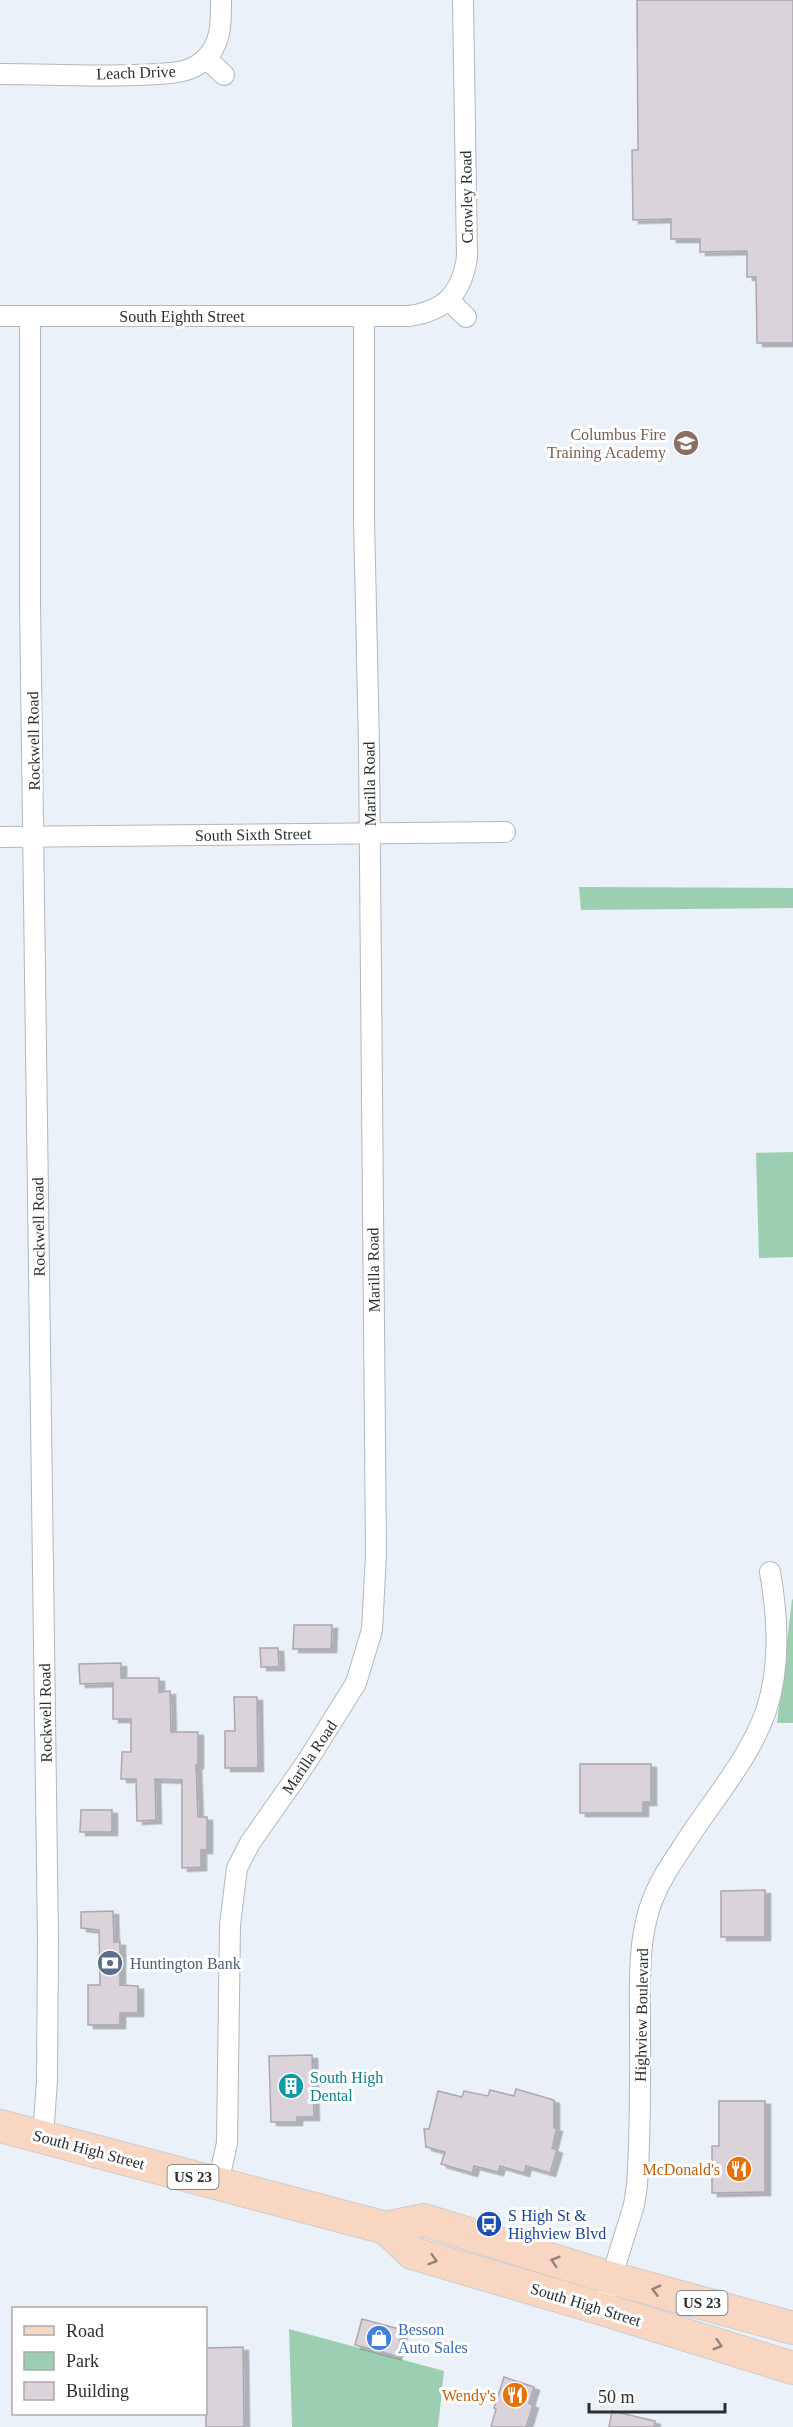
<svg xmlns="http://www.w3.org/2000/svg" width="793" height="2427" font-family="Georgia,serif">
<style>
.green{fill:#9ccfb1}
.building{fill:#dad3d9;stroke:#aea7ae;stroke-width:1.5;filter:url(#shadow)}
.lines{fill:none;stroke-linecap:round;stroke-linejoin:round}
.minor-casing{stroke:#b1b8bf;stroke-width:22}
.primary-casing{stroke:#cccdce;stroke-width:34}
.minor{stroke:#fff;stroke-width:20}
.primary{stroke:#f8d6c1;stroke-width:32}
.oneway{stroke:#928279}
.labels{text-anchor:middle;stroke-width:6;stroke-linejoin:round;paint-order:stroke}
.shield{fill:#fff;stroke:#6b6d6f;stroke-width:1.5}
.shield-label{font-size:15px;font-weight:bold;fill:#2c2e31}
.street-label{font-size:16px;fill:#2c2e31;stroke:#fff}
.education-label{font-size:16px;fill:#785e54;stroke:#fff;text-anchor:end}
.service-label{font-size:16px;fill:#4e5e75;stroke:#fff;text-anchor:start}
.culture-label{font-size:16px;fill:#0d838f;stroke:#fff;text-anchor:start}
.food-label{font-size:16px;fill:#c56008;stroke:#fff;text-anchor:end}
.transit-label{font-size:16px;fill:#164399;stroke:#fff;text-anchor:start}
.shop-label{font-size:16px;fill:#366cbe;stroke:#fff;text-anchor:start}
</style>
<defs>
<filter id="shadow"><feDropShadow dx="5.5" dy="3.5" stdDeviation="0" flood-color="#0004"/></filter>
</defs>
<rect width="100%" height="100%" fill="#eaf1f8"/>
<g class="green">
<polygon points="579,887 793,888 793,908 581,910"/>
<polygon points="793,1152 793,1257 759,1258 756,1153"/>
<polygon points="793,1599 793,1723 777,1723 792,1600"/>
<polygon points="289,2329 444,2371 438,2427 292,2427"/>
</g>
<g class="building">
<polygon points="637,0 793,0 793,343 757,343 756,277 747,277 747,251 700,252 700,239 671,239 671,219 633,220 632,150 638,150"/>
<polygon points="294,1625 332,1625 331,1649 293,1649"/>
<polygon points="260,1648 278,1648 279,1667 261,1667"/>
<polygon points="121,1663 121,1678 159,1678 159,1692 170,1691 171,1732 198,1732 198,1765 196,1765 198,1817 207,1817 207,1850 201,1850 201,1867 182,1868 182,1780 155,1779 156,1820 137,1821 136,1779 121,1779 122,1752 131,1752 131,1719 113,1719 113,1683 80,1684 79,1664"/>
<polygon points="234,1697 257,1697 258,1768 225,1768 225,1731 235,1731"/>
<polygon points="580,1764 651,1764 651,1802 643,1802 643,1813 580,1813"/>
<polygon points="81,1810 112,1810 112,1832 80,1832"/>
<polygon points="765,1890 765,1937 721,1937 721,1891"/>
<polygon points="113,1911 114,1942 120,1942 120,1985 138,1986 138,2013 120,2013 120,2025 88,2025 88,1985 100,1985 99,1930 81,1928 81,1912"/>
<polygon points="312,2055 314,2117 297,2117 297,2122 271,2122 269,2056"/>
<polygon points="516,2089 554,2100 554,2128 557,2128 552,2148 557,2150 550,2173 526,2166 524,2173 500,2166 498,2172 474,2166 472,2173 441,2164 445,2152 426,2147 424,2129 429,2129 438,2091 462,2097 464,2091 488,2096 490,2090 514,2096"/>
<polygon points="719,2101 765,2101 765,2192 712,2193 712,2146 719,2146"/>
<polygon points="362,2319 403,2330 396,2356 355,2345"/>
<polygon points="243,2347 244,2427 206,2427 206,2348"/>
<polygon points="504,2377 534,2387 529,2403 533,2405 526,2427 491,2427 496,2409 494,2408"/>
<polygon points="612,2411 655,2421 654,2427 609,2427"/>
</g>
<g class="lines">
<g class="minor-casing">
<g id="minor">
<polyline points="206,58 224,75"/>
<path d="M0 74C56 74 115 78 171 73 182 72 196 68 204 60 222 44 221 22 221 0"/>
<polyline points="449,300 466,317"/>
<path d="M0 316H409C445 311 462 293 467 257L463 0"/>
<polyline points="30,316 30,602 48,1941 47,2080 43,2137"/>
<polyline points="0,837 505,832"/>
<polyline points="218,2183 227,2143 230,1925 237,1868 250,1843 306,1763 356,1683 372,1630 376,1555 369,747 364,518 364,316"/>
<path d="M608 2289 634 2205 637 2185C641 2131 640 2076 640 2022 640 1984 638 1946 649 1910 658 1880 677 1856 693 1831 719 1793 751 1754 766 1711 781 1666 778 1617 770 1572"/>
</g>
</g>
<g class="primary-casing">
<g id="primary">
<polyline points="0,2126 386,2228 424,2220 611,2278 793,2328"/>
<polyline points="386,2228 412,2253 602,2309 793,2368"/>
</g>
</g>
<use href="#minor" class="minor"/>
<use href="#primary" class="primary"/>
</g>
<defs><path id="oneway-chevron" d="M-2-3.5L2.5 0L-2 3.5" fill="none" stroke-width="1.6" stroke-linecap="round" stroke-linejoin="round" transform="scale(1.5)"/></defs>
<g class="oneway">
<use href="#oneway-chevron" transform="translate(433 2260) rotate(17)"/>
<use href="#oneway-chevron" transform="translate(555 2261) rotate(-163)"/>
<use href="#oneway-chevron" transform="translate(656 2290) rotate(-165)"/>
<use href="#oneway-chevron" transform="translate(718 2345) rotate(17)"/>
</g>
<defs>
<g id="school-disc" transform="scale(1.35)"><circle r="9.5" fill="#8d6e63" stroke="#fff"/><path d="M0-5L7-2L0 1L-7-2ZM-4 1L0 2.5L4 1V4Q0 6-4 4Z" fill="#fff"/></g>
<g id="bank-disc" transform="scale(1.35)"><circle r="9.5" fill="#5c6f8a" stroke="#fff"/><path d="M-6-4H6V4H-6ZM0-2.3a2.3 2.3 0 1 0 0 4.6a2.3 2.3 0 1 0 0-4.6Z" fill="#fff"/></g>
<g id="building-disc" transform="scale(1.35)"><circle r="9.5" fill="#0f9aa8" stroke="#fff"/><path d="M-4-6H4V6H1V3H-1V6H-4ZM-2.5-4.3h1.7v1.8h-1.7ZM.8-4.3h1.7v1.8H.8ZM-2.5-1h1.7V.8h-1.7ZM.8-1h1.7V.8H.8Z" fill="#fff"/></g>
<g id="restaurant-disc" transform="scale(1.35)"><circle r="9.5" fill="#e8710a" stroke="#fff"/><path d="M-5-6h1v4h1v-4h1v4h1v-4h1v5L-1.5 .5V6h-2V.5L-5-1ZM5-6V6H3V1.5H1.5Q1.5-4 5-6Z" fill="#fff"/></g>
<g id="bus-disc" transform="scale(1.35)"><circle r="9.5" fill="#1a4fb4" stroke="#fff"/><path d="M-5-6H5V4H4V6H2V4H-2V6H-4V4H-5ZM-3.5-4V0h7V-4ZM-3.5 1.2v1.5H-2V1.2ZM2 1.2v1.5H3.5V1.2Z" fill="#fff"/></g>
<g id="shop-disc" transform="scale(1.35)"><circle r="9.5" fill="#3f7fe0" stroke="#fff"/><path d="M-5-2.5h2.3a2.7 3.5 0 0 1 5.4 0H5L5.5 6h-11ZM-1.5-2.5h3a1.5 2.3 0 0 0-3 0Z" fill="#fff"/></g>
</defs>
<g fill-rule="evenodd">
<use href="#school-disc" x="686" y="443"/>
<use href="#bank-disc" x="110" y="1963"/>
<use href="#building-disc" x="291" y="2086"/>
<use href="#restaurant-disc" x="739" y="2169"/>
<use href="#bus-disc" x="489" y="2224"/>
<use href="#shop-disc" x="379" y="2338"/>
<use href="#restaurant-disc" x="515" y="2395"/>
</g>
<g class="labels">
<g class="shield">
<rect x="167.5" y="2165" width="51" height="24" rx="4.5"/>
<rect x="676.5" y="2291" width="51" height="24" rx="4.5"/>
</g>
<g class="shield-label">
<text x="193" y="2182">US 23</text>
<text x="702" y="2308">US 23</text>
</g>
<g class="street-label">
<text transform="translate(136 72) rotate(-2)" y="6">Leach Drive</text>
<text transform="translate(466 197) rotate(-91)" y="6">Crowley Road</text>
<text x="182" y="322">South Eighth Street</text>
<text transform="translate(33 741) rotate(-91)" y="6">Rockwell Road</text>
<text transform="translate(369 784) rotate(-91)" y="6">Marilla Road</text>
<text transform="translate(253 834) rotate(-1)" y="6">South Sixth Street</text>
<text transform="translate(38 1227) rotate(-91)" y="6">Rockwell Road</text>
<text transform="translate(373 1270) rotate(-91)" y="6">Marilla Road</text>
<text transform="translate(45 1713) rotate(-91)" y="6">Rockwell Road</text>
<text transform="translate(309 1757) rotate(-56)" y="6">Marilla Road</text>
<text transform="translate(641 2015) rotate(-89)" y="6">Highview Boulevard</text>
<text transform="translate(89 2149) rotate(15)" y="6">South High Street</text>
<text transform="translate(586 2304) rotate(17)" y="6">South High Street</text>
</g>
<g class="education-label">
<text x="666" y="440">Columbus Fire<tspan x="666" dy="18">Training Academy</tspan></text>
</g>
<g class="service-label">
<text x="130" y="1969">Huntington Bank</text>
</g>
<g class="culture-label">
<text x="310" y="2083">South High<tspan x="310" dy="18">Dental</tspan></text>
</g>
<g class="food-label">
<text x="720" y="2175">McDonald's</text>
<text x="496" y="2401">Wendy's</text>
</g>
<g class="transit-label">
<text x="508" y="2221">S High St &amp;<tspan x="508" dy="18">Highview Blvd</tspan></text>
</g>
<g class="shop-label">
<text x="398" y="2335">Besson<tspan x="398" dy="18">Auto Sales</tspan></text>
</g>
</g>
<rect x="12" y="2307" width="195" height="108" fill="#ffffff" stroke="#ababad" stroke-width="1.5"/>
<rect x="24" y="2326" width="30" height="9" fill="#f8d6c1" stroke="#ababad" stroke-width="1.5"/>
<text x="66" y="2337" font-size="18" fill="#2c2e31">Road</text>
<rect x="24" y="2352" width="30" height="18" fill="#9ccfb1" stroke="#ababad" stroke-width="1.5"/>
<text x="66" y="2367" font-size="18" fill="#2c2e31">Park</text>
<rect x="24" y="2382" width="30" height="18" fill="#dad3d9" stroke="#ababad" stroke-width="1.5"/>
<text x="66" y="2397" font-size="18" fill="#2c2e31">Building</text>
<path d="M589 2403v9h136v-9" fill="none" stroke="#2c2e31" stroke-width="3"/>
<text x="598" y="2403" font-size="18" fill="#2c2e31" stroke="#ffffff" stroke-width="4.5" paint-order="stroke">50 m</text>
</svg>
